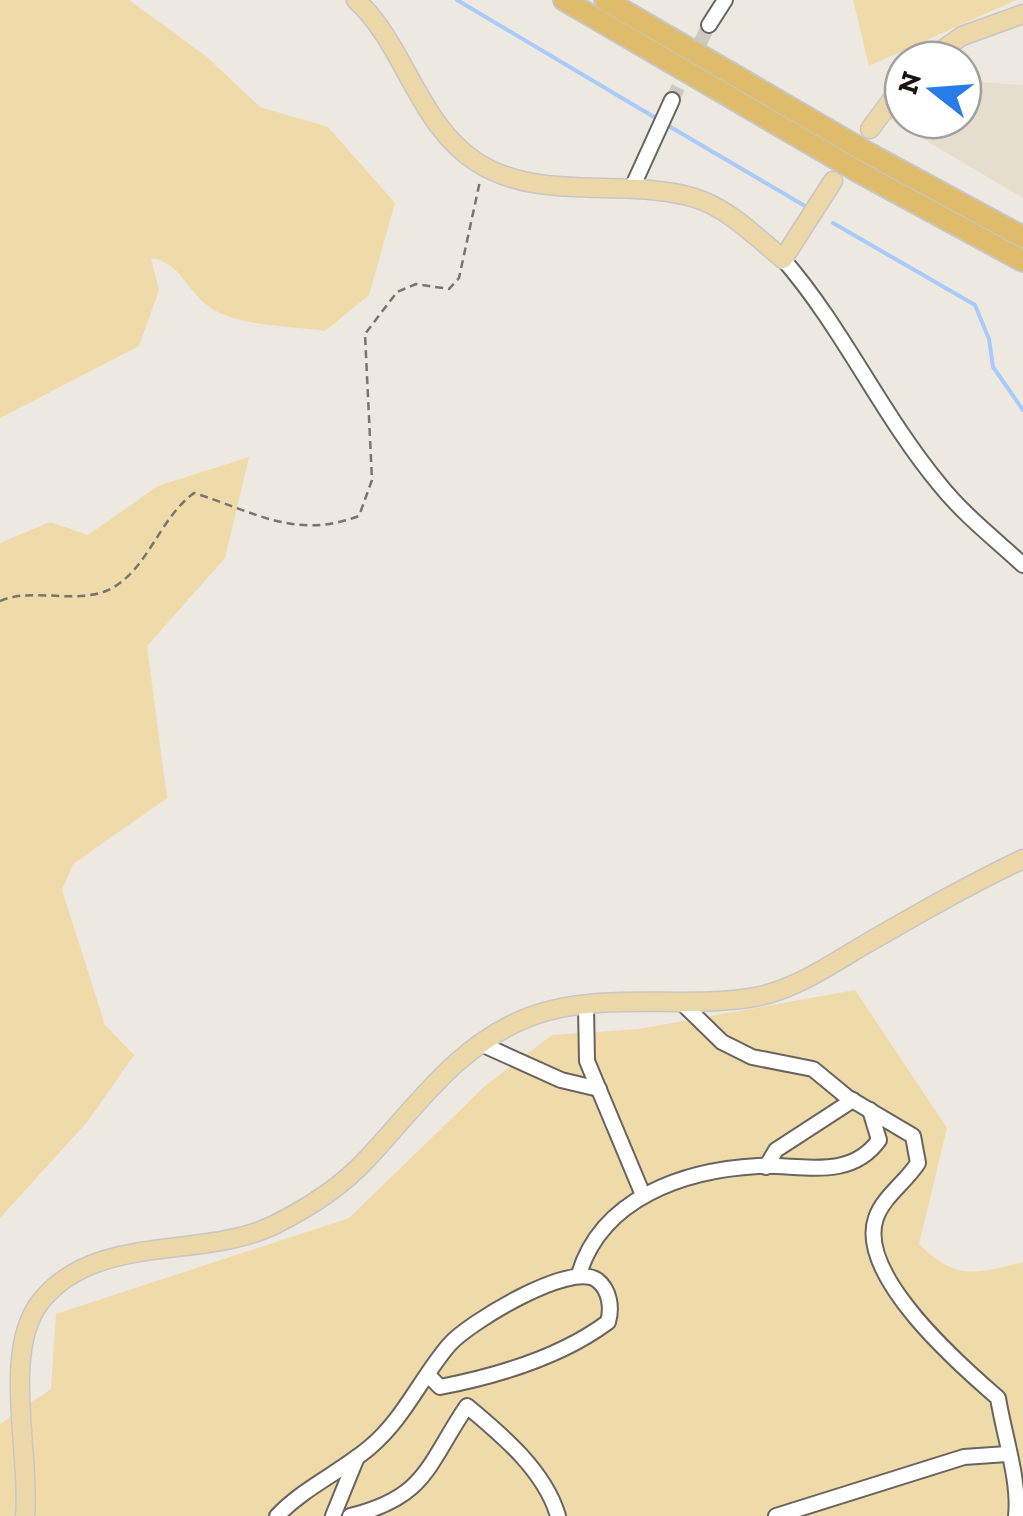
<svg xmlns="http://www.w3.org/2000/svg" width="1023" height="1516" font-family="'Zilla Slab',serif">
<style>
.built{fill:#e5dece}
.green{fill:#efdaaa}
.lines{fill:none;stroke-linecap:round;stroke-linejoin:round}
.stream{stroke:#a9cbfa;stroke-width:4}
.minor-tunnel{stroke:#cdc9c1;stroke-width:14;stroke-dasharray:14 7;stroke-linecap:butt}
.minor-casing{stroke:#69655e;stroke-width:18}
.major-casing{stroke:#c7c7c6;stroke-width:21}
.highway-casing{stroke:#c7c7c6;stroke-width:24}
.path{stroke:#78756f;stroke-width:2.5;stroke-dasharray:8 5;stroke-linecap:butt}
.minor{stroke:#fff;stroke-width:14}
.major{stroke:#ebd7a7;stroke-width:18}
.highway{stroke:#debc6c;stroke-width:20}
</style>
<rect width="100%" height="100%" fill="#ede9e0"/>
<polygon class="built" points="963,81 1023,85 1023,198 881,114 903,96 903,120 963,120"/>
<g class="green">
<path d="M0 0H129L207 57 260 107 328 127 395 203 369 295 325 331C291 326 247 327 216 311 188 297 183 262 151 258L159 290 139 346 0 418Z"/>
<polygon points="853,0 1016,0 869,66"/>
<polygon points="249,457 225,558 147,646 167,798 73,864 62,890 105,1025 134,1055 88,1121 0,1218 0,543 50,522 88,535 158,486"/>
<path d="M855 990 947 1128 919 1244C956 1281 975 1274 1023 1262V1516H0V1424L51 1389 56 1314 349 1218 486 1085 552 1035 639 1029Z"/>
</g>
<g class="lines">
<g class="stream">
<polyline points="457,0 659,120"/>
<polyline points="667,125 805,206"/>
<polyline points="833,223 975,305 989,339 993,367 1023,410"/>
</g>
<polyline class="minor-tunnel" points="672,100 709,25"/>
<g class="minor-casing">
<g id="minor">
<polyline points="709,25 725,0"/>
<polyline points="631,190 672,100"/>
<path d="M783 259C843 328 881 414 940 485 964 515 995 539 1023 565"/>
<path d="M680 1001 722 1042 752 1057 813 1069 847 1097 913 1136 918 1163C906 1182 883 1197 876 1218 856 1275 961 1366 998 1398 1004 1435 1020 1482 1016 1516"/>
<polyline points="586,1007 587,1061 643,1195"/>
<polyline points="479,1043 561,1080 599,1089"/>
<polyline points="766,1167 776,1150 853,1100"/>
<path d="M579 1274C602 1198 684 1170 758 1166 800 1164 850 1181 879 1140L870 1110"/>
<path d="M277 1516C305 1487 339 1473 369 1448 404 1419 420 1379 449 1345 468 1323 570 1261 597 1280 610 1290 612 1308 608 1322 561 1357 497 1376 440 1387L429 1376"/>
<polyline points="333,1516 357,1457"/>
<path d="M350 1516C427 1497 427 1465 467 1406 502 1435 545 1471 558 1516"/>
<polyline points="776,1516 964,1457 1007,1454"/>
</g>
</g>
<g class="major-casing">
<g id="major">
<path d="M356 0C406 46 417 124 478 163 542 203 626 177 695 198 728 208 756 237 783 259L833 181"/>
<polyline points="928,60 962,36 1023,14"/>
<polyline points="870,129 903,85"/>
<path d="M25 1516C31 1456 1 1351 41 1301 97 1232 202 1260 274 1225 308 1208 340 1188 366 1160 417 1106 457 1045 529 1017 599 990 682 1010 755 997 794 990 830 965 864 945 916 915 968 885 1023 859"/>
</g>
</g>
<g class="highway-casing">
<g id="highway">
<polyline points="564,0 857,171 1023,261"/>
<polyline points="605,0 868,153 1023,237"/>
</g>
</g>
<path class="path" d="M0 601C34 586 81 607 114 587 149 566 160 518 194 493 255 512 295 540 359 516L372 480 365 334 397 292 416 284 449 289 459 278 480 181"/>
<use href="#minor" class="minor"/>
<use href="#major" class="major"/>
<use href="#highway" class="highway"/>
</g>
<g transform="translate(933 90) rotate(287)"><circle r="48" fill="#ffffff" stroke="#a1a1a0" stroke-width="2.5"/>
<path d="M0-8L18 38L0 25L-18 38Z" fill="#277ce7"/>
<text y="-15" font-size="28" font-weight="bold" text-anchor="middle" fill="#151411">N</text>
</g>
</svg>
